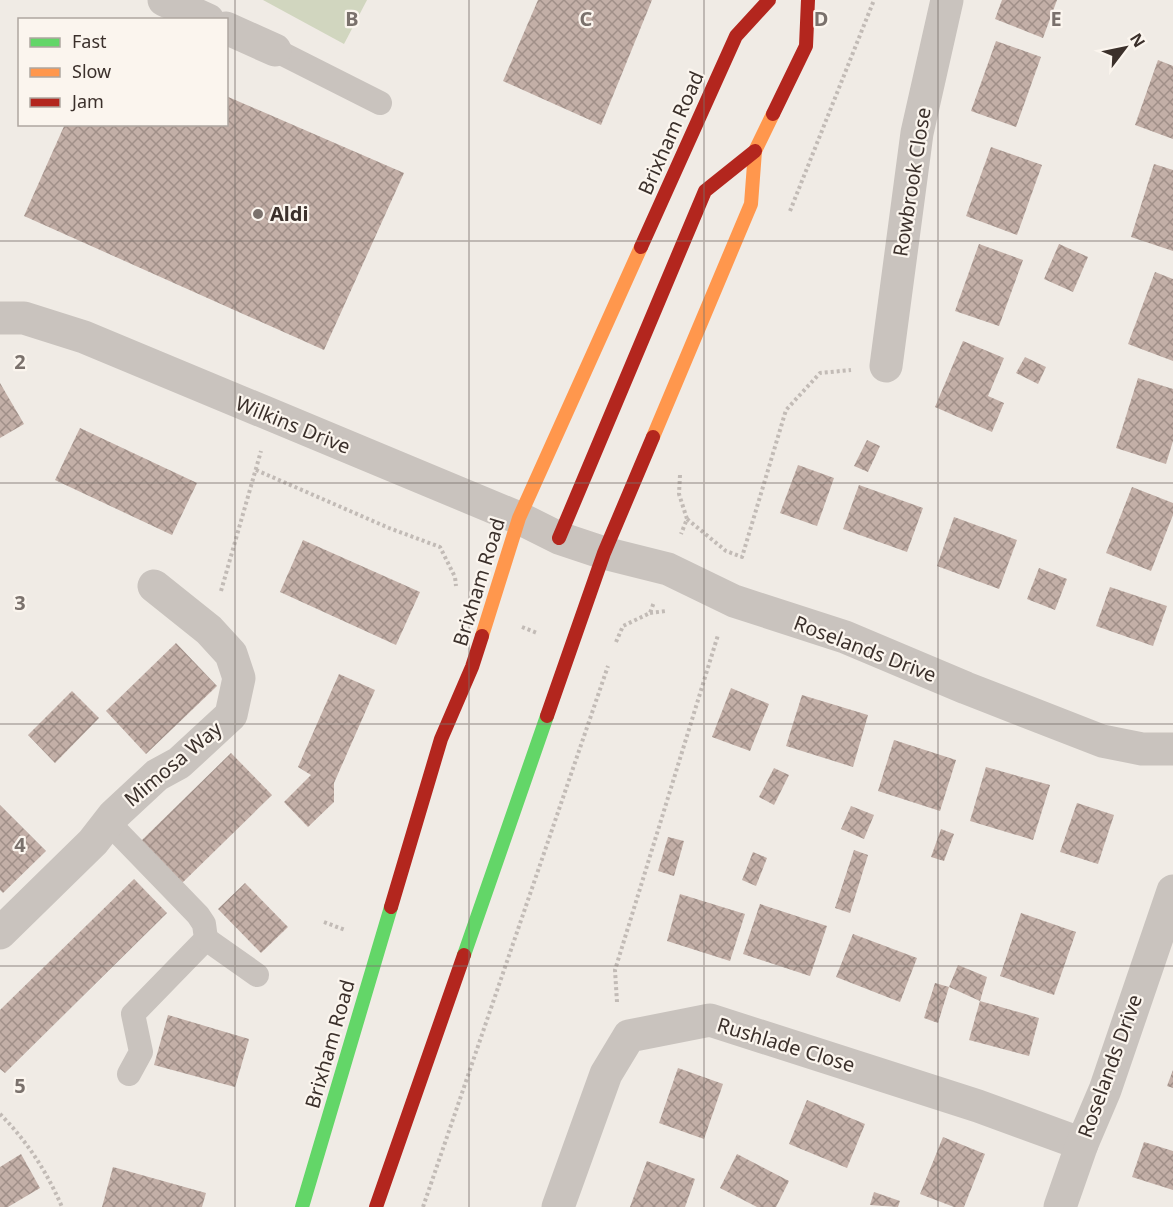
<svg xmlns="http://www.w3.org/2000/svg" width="1173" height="1207" font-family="'Noto Sans',sans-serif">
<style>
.green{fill:#d1d6bf}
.building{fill:url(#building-cross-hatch)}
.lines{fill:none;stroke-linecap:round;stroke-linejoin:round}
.path{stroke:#c2bbb6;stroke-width:4;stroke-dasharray:3 3;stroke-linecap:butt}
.lane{stroke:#c9c3be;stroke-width:24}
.street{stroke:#c9c3be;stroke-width:33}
.fast{stroke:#63d668;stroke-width:14}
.slow{stroke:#ff974d;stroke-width:14}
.jam{stroke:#b3261e;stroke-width:14}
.grid{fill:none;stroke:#7a716c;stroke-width:1.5;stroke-opacity:0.55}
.poi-dot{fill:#7a716c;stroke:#fbf5ee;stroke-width:2}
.labels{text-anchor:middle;stroke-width:4.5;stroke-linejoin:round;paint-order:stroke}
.street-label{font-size:20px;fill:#3b302b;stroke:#fbf5ee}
.poi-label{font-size:20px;font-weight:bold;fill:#3b302b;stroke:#fbf5ee;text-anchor:start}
.grid-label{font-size:20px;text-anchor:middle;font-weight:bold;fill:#7a716c;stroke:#fbf5ee;stroke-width:4.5;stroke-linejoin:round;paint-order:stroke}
</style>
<defs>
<pattern id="building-cross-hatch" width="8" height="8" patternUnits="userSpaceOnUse" patternTransform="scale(1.5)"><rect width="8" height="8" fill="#c3afa7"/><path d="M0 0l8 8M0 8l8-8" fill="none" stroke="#a08f88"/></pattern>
</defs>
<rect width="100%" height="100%" fill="#f0ebe5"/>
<polygon class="green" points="263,0 367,0 344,44"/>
<g class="building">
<polygon points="538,0 652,0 601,125 503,81"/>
<polygon points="1002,0 1057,0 1043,38 995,19"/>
<polygon points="996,41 1041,57 1016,127 971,111"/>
<polygon points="1158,60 1173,66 1173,139 1135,125"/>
<polygon points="226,96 404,173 324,350 24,216 65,124 226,124"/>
<polygon points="991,147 1042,165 1017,235 966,216"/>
<polygon points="1154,164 1173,170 1173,251 1131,237"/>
<polygon points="979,244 1023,260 999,326 955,311"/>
<polygon points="1059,244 1088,257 1073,292 1044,279"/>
<polygon points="1155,272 1173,279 1173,361 1128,344"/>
<polygon points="963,341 1004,358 988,396 1004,403 992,432 935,407"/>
<polygon points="1025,357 1046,367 1038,384 1016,373"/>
<polygon points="1138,378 1173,389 1173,441 1166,464 1116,448"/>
<polygon points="0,383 24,424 0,438"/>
<polygon points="80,428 197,483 172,535 55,480"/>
<polygon points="867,440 880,446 868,472 854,466"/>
<polygon points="798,465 834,478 817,526 780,513"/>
<polygon points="859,485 923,508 907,552 843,529"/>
<polygon points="1132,487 1173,503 1173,515 1151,571 1106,553"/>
<polygon points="954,517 1017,540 999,589 937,566"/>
<polygon points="303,540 420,592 396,645 280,592"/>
<polygon points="1039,568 1067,579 1055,610 1027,599"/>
<polygon points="1110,587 1167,606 1153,646 1096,626"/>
<polygon points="176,643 217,686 146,754 106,711"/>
<polygon points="339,674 375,690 334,783 334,802 308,827 284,802 311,775 298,767"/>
<polygon points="731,688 769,704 750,751 712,737"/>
<polygon points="72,691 99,718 55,763 28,735"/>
<polygon points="802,695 868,715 853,767 786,746"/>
<polygon points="894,740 956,760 940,811 878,791"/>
<polygon points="231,753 272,795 180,885 139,843"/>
<polygon points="986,767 1050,785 1033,840 970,821"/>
<polygon points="774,768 789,775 774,805 759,797"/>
<polygon points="1077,803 1114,815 1098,864 1060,852"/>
<polygon points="0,805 46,851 3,893 0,890"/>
<polygon points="851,806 874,815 864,839 841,829"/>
<polygon points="941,829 954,834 944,861 931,857"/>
<polygon points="668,837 684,841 674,876 658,871"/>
<polygon points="854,850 868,855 850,913 835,908"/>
<polygon points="753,852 767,858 756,886 742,880"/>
<polygon points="134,879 167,913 5,1073 0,1069 0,1010"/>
<polygon points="245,883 288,927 261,953 218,909"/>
<polygon points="680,894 745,914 730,961 667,941"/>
<polygon points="760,904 827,926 810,976 743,954"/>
<polygon points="1021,913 1076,932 1054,995 1000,976"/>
<polygon points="853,934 917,958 900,1002 836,977"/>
<polygon points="958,965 987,977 980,1001 949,987"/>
<polygon points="935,983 949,987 938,1023 924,1018"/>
<polygon points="980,1001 1039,1018 1029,1056 969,1040"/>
<polygon points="168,1015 249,1039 235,1087 154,1065"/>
<polygon points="678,1068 723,1084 704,1139 659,1123"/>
<polygon points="1173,1070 1173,1088 1167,1086"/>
<polygon points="807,1100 865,1124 847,1168 789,1144"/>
<polygon points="943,1137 985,1154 964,1207 954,1207 920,1194"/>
<polygon points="1144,1142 1173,1151 1173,1190 1132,1177"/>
<polygon points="21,1154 40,1188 8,1207 0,1207 0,1167"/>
<polygon points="737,1154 789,1181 776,1207 757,1207 720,1188"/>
<polygon points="647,1161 695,1179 685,1207 630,1207"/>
<polygon points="113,1167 206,1193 202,1207 102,1207"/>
<polygon points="874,1192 900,1201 898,1207 870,1205"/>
</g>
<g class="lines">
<g class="path">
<polyline points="790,211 874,0"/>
<polyline points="256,470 389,528 440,547 455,577 456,586"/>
<polyline points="680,475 679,494 687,519 681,534"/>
<polyline points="687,519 726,551 742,557 786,410 820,373 851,370"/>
<polyline points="221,591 261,451"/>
<polyline points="650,613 666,611"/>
<polyline points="522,627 537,633"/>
<polyline points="616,642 623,626 650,613 654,602"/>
<polyline points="324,922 345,930"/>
<polyline points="617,1002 615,970 718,635"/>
<path d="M0 1114C27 1141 47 1172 62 1207"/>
<polyline points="423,1207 608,666"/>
</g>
<g class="lane">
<polyline points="275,50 380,103"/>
<polyline points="108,822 198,915 204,924 206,939 133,1014 141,1052 129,1074"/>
<polyline points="206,939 257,975"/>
</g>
<g class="street">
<polyline points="164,0 208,20"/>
<polyline points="226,28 275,50"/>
<polyline points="0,318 24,318 84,337 519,518 559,538 604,553 668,569 734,601 845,637 966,688 1102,741 1142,749 1173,749"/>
<polyline points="886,366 917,133 947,0"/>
<polyline points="0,933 93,842 114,815 157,775 179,763 231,715 239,678 231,654 209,630 154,586"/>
<polyline points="558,1207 606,1074 629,1036 710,1020 978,1106 1082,1144"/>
<polyline points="1060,1207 1082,1144 1105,1090 1173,891"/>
</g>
<g class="fast">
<polyline points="464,955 547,716"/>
<polyline points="302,1207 391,907"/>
</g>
<g class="slow">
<polyline points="653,437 751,204 755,151 773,114"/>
<polyline points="482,636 519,518 641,247"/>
</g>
<g class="jam">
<polyline points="773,114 806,46 808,0"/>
<polyline points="641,247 736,36 769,0"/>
<polyline points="559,538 705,191 755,151"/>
<polyline points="547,716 604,553 653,437"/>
<polyline points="391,907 441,739 472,667 482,636"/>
<polyline points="376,1207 464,955"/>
</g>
</g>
<path class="grid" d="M235 0V1207M469 0V1207M704 0V1207M938 0V1207M0 241H1173M0 483H1173M0 724H1173M0 966H1173"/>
<circle class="poi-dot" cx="258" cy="214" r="6"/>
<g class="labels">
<g class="street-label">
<text transform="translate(671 133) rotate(-66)" y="7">Brixham Road</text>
<text transform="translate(912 182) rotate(-81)" y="7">Rowbrook Close</text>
<text transform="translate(293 425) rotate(22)" y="7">Wilkins Drive</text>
<text transform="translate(479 582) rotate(-73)" y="7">Brixham Road</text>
<text transform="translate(865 649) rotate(21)" y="7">Roselands Drive</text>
<text transform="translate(173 764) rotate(-40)" y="7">Mimosa Way</text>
<text transform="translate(330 1044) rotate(-74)" y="7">Brixham Road</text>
<text transform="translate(786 1045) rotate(17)" y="7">Rushlade Close</text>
<text transform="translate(1110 1066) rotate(-70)" y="7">Roselands Drive</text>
</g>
<g class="poi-label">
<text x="270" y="221">Aldi</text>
</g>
</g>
<g class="grid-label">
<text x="352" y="26">B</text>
<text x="586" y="26">C</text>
<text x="821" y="26">D</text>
<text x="1056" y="26">E</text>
<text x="20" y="369">2</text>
<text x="20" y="610">3</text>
<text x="20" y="852">4</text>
<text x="20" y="1093">5</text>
</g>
<rect x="18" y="18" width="210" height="108" fill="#fbf5ee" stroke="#aea6a0" stroke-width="1.5"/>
<rect x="30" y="38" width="30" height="9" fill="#63d668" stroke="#aea6a0" stroke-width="1.5"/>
<text x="72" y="48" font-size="18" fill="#3b302b">Fast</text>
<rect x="30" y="68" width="30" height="9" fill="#ff974d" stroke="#aea6a0" stroke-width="1.5"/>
<text x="72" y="78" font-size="18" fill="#3b302b">Slow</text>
<rect x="30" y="98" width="30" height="9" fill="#b3261e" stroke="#aea6a0" stroke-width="1.5"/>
<text x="72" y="108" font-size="18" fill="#3b302b">Jam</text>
<g transform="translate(1125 48) rotate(58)" stroke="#fbf5ee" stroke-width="4.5" paint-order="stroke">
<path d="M0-4.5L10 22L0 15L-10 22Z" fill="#3b302b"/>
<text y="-9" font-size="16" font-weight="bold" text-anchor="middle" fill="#3b302b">N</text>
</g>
</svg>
